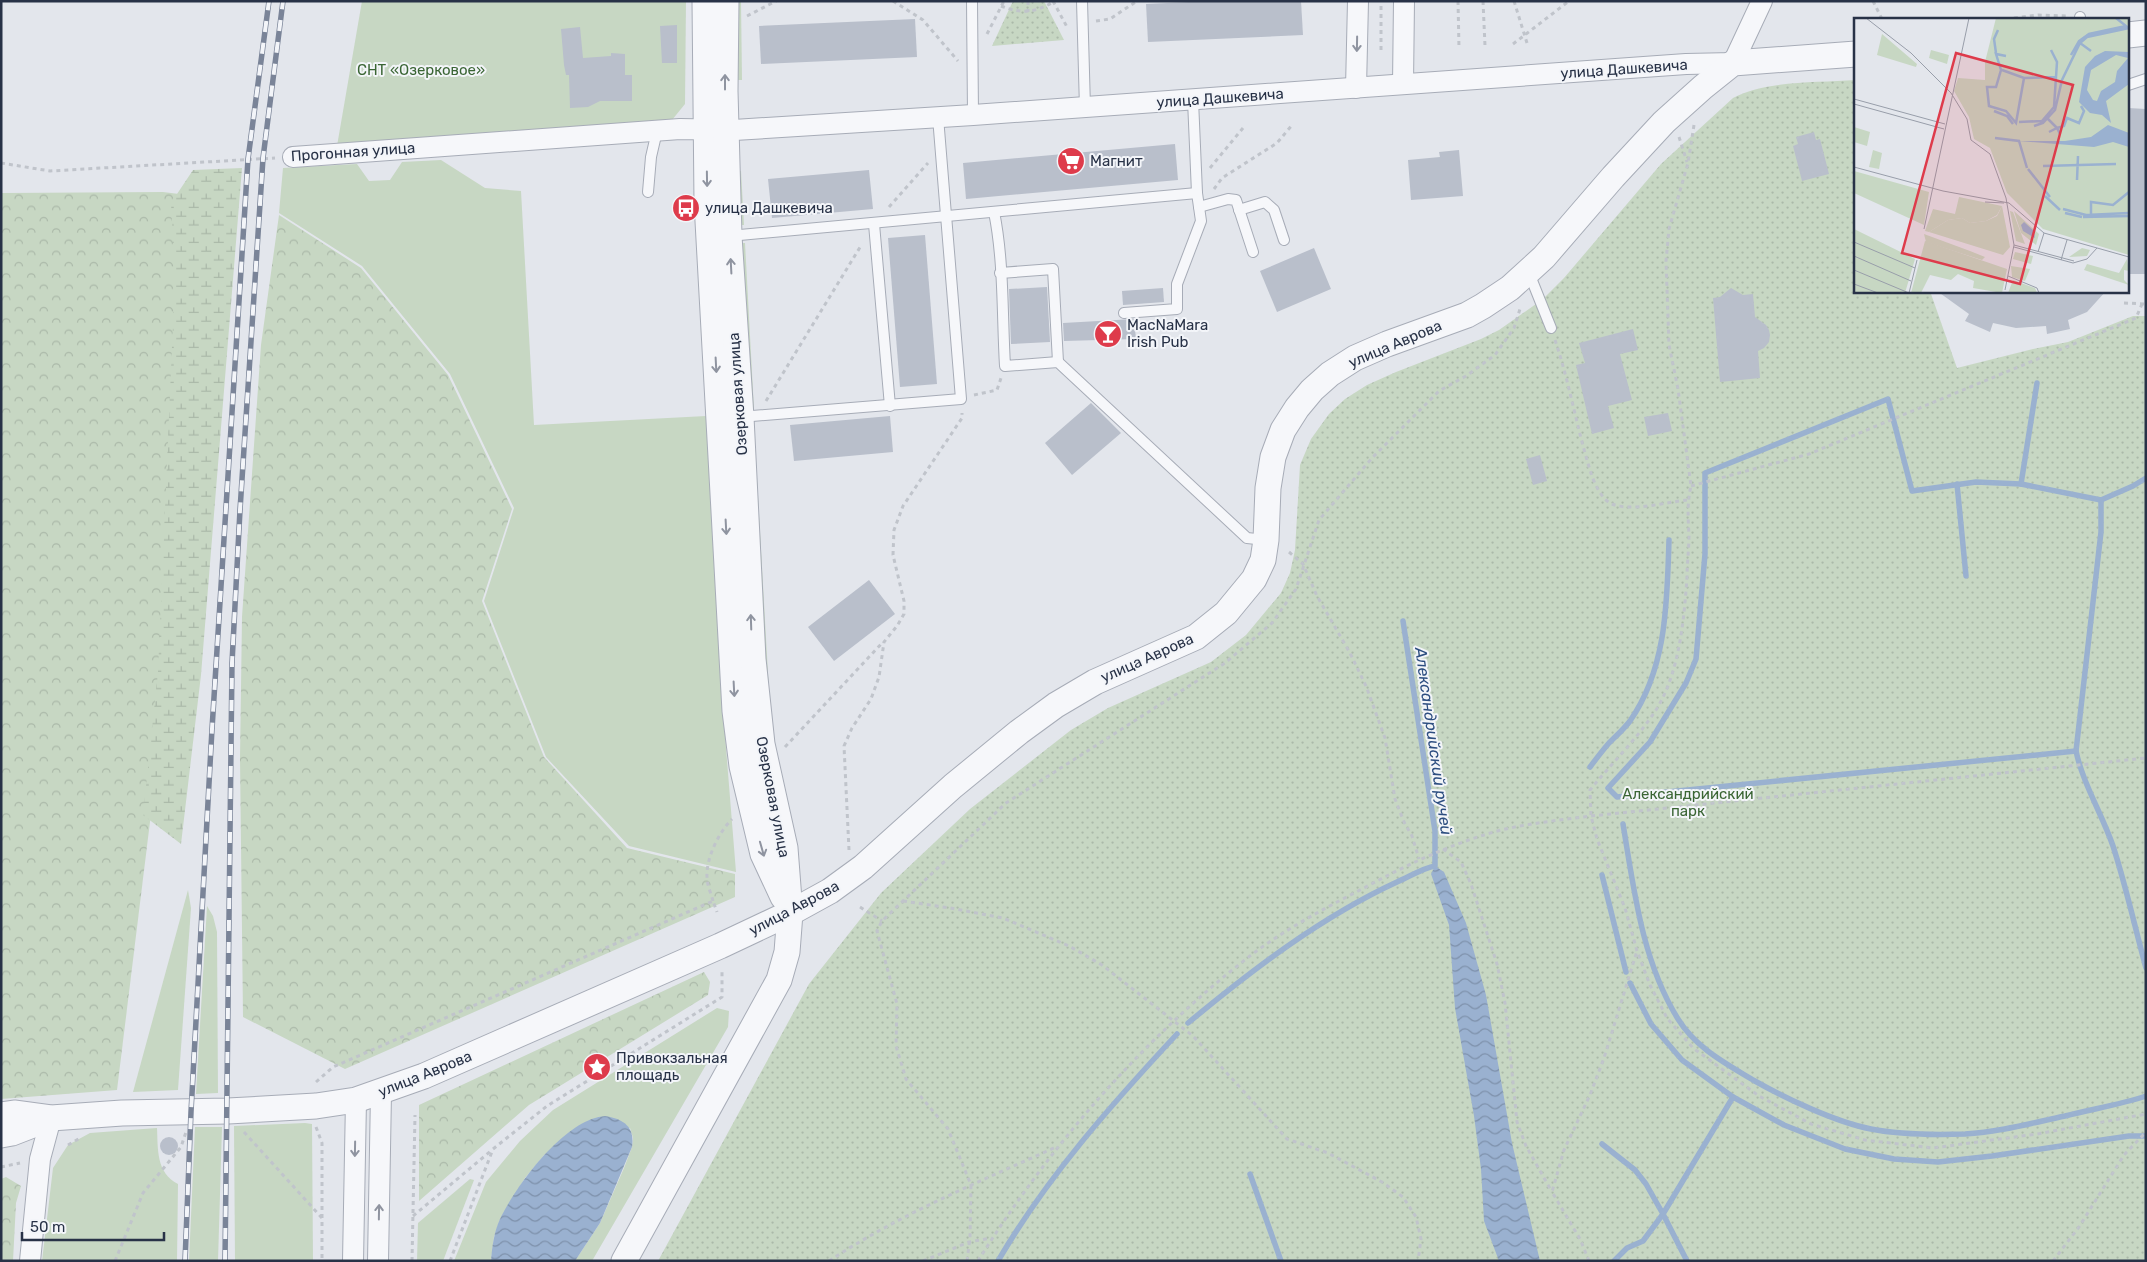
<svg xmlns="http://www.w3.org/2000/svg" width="2147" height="1262" font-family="Rubik,sans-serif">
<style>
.green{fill:#c7d7c3}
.forest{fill:url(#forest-crowns)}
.wetland{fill:url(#wetland-marsh)}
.park{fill:url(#park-dots)}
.water{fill:url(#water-waves)}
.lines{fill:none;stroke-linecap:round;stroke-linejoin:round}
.stream{stroke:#9ab1d0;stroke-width:5.5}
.building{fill:#b9bfcb}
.service-casing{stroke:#a7acb7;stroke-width:12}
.minor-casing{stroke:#a7acb7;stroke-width:22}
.tertiary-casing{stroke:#a7acb7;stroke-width:27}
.path{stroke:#c0c4cb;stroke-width:3;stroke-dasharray:4 4;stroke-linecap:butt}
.service{stroke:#f6f7fa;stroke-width:10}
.minor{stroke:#f6f7fa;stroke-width:20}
.tertiary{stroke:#f6f7fa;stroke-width:25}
.rail-casing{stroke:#7a8498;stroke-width:5.5}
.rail{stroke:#f3f5f9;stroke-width:4;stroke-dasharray:11;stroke-linecap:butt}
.oneway{stroke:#8f94a0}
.labels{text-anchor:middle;stroke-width:4;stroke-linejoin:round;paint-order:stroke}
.street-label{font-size:15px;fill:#283247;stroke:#f3f5f9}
.park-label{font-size:15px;fill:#3a6534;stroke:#f3f5f9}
.poi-label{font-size:15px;fill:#283247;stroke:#f3f5f9;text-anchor:start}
.water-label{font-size:16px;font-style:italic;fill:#2d4e80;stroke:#f3f5f9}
.inset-river{fill:none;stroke:#9ab1d0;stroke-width:2.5}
.inset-road{fill:none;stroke:#989eaa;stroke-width:1}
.view{fill:#de3b4b;fill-opacity:0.15;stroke:#de3b4b;stroke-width:2.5}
.inset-edge{fill:none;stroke:#283247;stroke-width:2.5}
</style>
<defs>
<pattern id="forest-crowns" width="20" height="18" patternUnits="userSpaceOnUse" patternTransform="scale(1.25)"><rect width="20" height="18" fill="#c7d7c3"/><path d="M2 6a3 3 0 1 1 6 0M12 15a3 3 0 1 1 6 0" fill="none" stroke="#abb9a9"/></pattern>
<pattern id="wetland-marsh" width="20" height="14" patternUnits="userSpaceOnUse" patternTransform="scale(1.25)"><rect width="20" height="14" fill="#c7d7c3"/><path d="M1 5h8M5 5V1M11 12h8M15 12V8" fill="none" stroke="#abb9a9"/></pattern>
<pattern id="park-dots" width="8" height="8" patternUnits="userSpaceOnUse" patternTransform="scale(1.25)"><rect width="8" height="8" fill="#c7d7c3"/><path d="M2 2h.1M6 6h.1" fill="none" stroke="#abb9a9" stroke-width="1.8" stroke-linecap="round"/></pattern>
<pattern id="water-waves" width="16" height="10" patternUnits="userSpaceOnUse" patternTransform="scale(1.25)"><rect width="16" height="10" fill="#9ab1d0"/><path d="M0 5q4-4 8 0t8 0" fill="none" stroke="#7e91ab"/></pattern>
</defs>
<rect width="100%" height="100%" fill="#e3e6ec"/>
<g class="green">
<polygon points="362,1 686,1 685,104 672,120 337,146"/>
<polygon points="735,1 741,1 742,80 735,80"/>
<polygon points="441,160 485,188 521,191 534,425 706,416 726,748 736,872 629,846 546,757 484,601 514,508 450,374 362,266 279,213 283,168 357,164 369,181 390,180 402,162"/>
<polygon points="741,171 744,225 738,225 735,172"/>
<polygon points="739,243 745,243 754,410 748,410"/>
<polygon points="754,425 772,745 767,746 748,426"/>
<polygon points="188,890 191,908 178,1090 133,1092"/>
<polygon points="207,906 213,916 217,932 218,1093 196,1094"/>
<polygon points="717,1008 729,1011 728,1027 592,1261 575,1261 600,1223 624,1168 632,1147 633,1138 630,1128 545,1154 525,1178 500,1219 494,1237 491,1261 454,1261 486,1182 520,1141 553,1110"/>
<polygon points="305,1123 312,1124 313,1261 235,1261 234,1126"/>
<polygon points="195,1127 222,1127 218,1261 189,1261"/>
<path d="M157 1128C158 1149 156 1173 178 1184L177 1261H42L53 1168 68 1145 90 1133Z"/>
<polygon points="470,1179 474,1180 443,1261 417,1261 418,1223"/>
</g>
<g class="forest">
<polygon points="163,192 179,194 164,708 117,1090 1,1099 1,193"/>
<polygon points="279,215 361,268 448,375 512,509 482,601 544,757 627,848 735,874 735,897 345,1069 243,1017 240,758 242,617 261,345"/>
<polygon points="704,972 710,982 708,995 529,1105 419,1201 419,1105"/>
<polygon points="6,1177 21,1186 16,1203 13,1261 1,1261 1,1179"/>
</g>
<polygon class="wetland" points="242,168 201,675 181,844 143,815 158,672 175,277 171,203 193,170"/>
<g class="park">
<polygon points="1013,1 1044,1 1064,40 992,46"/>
<path d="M1856 80V291H1930L1957 368 2033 349 2068 342 2133 316H2146V1261H658L809 984 881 893 970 809 1071 730 1108 708 1211 662 1246 635 1281 593 1290 573 1295 550 1300 465 1311 439 1329 414 1345 399 1367 385 1396 372 1481 339 1499 330 1543 299 1564 278 1661 164 1733 98C1767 80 1817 83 1856 80Z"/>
</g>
<g class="water">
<polygon points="1435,866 1444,872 1466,923 1486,995 1512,1143 1540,1261 1499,1261 1484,1221 1481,1169 1474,1116 1455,1008 1449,925 1431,874"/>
<path d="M605 1116C624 1119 635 1127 632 1147L600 1223 575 1261H491C492 1247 494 1232 500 1219 516 1185 565 1119 605 1116Z"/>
</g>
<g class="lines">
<g class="stream">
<polyline points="1957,484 1966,576"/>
<polyline points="2021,484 2037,383"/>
<path d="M2101 500V532L2076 751C2083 784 2102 814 2113 846 2126 886 2135 928 2146 968"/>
<polyline points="2076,751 1617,797 1608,788 1650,742 1686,683 1696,659 1705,554 1705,473 1888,399 1912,491 1976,482 2021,484 2101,500 2133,486 2146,478"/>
<path d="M1590 767C1596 759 1602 751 1609 743 1616 736 1624 729 1630 721 1667 668 1667 602 1669 540"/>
<path d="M1623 824C1634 890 1642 961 1678 1019 1696 1048 1725 1063 1753 1080 1785 1098 1835 1122 1871 1129 1901 1135 1934 1135 1965 1134 1999 1132 2032 1123 2065 1116 2092 1109 2119 1105 2146 1096"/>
<polyline points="1602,875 1626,972"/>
<polyline points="1630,983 1651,1024 1682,1060 1733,1097 1784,1125 1845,1149 1894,1159 1938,1162 1992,1156 2129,1136 2146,1136"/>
<path d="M1188 1023C1252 970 1321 917 1397 882 1409 877 1423 868 1435 866V831L1403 621"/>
<polyline points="1602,1144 1635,1170 1646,1184 1663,1214 1643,1241 1627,1248 1614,1261"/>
<polyline points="1250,1174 1281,1261"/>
<path d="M998 1261C1047 1177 1111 1105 1177 1034"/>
<polyline points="1687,1261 1663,1214 1733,1097"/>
</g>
</g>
<g class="building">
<polygon points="1210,1 1301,1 1303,35 1148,42 1146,4"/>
<polygon points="915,19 917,57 761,64 759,26"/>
<polygon points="677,25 677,63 662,63 660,26"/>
<polygon points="580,27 583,58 611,56 611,53 625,54 625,75 632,75 632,101 600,101 588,107 570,108 569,75 566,75 564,65 561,29"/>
<polygon points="2128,108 2146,109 2146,274 2128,274"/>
<polygon points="1814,132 1816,140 1820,139 1829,174 1802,181 1793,146 1798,144 1796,137"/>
<polygon points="1175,144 1178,180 966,199 963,163"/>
<polygon points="1459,150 1463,196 1411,200 1408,160 1440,157 1439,152"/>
<polygon points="869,170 873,209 772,218 768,179"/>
<polygon points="925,235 937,384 900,387 888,238"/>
<polygon points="1314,248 1331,289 1277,312 1260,271"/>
<polygon points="1047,287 1050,342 1011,344 1009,289"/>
<polygon points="1163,288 1164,302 1123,305 1122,291"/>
<polygon points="1731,288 1743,295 1753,294 1755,317 1766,325 1769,330 1770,335 1769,342 1764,348 1758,351 1760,378 1720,382 1713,298 1720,297"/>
<polygon points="1937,291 2106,291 2087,312 2068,320 2070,329 2047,334 2046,326 2016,328 1993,323 1990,332 1965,321 1969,314"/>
<polygon points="1134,319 1136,339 1064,341 1063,323"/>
<polygon points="1633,329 1638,350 1620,354 1632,400 1608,406 1614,428 1592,434 1576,365 1585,363 1579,343"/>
<polygon points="1091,403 1121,433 1072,475 1045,443"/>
<polygon points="1668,413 1672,431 1648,436 1644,417"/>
<polygon points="890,416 893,452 794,461 790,425"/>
<polygon points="1540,455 1547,481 1533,485 1526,459"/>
<polygon points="869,580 895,614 834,661 808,627"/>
<circle cx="169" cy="1146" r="9"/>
</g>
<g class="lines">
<g class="service-casing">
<g id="service">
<polyline points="972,1 973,115"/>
<polyline points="1082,1 1085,108"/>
<polyline points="2080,17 2080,19"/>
<polyline points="2128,85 2146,79"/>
<polyline points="648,192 651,157 657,131"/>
<polyline points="1199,207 1228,199 1236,200 1253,252"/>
<polyline points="1239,210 1265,202 1274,210 1284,240"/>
<path d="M994 212C1004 261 1002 315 1005 366L1058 362 1247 538 1266 540"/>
<polyline points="874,224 890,406"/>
<polyline points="729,236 1197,193"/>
<polyline points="1000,273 1053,269 1058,362"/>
<polyline points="1529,273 1551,328"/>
<polyline points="1124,313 1177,309 1177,284 1201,221 1197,193 1193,100"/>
<polyline points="740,417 961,399 938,117"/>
</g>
</g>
<g class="minor-casing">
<g id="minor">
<polyline points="1403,84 1404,1"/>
<polyline points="1356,88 1358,1"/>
<polyline points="293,157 680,129 734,130 973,115 1686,64 1733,63 1762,1"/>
<polyline points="30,1261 40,1159 51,1118"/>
<polyline points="353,1261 356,1100"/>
<polyline points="378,1261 381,1093"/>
</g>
</g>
<g class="tertiary-casing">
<g id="tertiary">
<polyline points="705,1 707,203 735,711 742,766 763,854 783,897"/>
<polyline points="2128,35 2146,33"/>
<polyline points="1,1115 14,1113 51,1118 122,1113 228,1111 316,1106 356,1100 424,1076 720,946 790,913 830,891 863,867 953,786 1019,732 1056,705 1095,682 1196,637 1226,613 1254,579 1263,560 1266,540 1268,488 1273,457 1283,430 1297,408 1312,390 1330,374 1355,358 1387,344 1467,315 1483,306 1510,288 1544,257 1613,177 1664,122 1703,87 1733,63 1856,54"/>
<polyline points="1,1135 12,1133 48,1119"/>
<polyline points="624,1261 779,980 787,952 790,913 785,848 762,744 753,659 741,417 729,236 725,91 726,1"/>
</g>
</g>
<g class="path">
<polyline points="893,1 923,20 958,61"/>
<polyline points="1028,1 1028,12"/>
<polyline points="1053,1 1067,27"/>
<polyline points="1458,1 1459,48"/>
<polyline points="1483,1 1485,46"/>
<polyline points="1514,1 1527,43"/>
<polyline points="1873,1 1882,19"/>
<path d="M1001 6C1021 14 1035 13 1053 2"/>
<polyline points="747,16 776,1"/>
<polyline points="1914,19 1916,19"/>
<polyline points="2006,19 2038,15 2067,16"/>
<polyline points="1096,21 1110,19 1137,1"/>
<polyline points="987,34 1004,1"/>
<polyline points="1513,44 1569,1"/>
<polyline points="1381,50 1381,1"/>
<path d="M1694 125 1688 163 1669 229 1666 261 1669 345 1678 389 1691 486C1687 503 1688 518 1689 535 1689 549 1687 563 1687 577 1684 621 1679 676 1654 713 1635 741 1611 764 1590 790L1591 816 1597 839 1625 908 1637 951 1650 985 1667 1018 1693 1048 1759 1096 1811 1124 1865 1140 1933 1148 2037 1134 2146 1114"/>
<polyline points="1679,137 1687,162"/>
<polyline points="1,163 50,171 275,158"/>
<polyline points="1210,168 1243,128"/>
<polyline points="1214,189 1222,178 1277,143 1293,124"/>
<polyline points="889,207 928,163"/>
<polyline points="2124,303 2146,304"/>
<path d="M1555 340C1570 384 1577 430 1591 473 1594 483 1602 500 1612 504 1631 512 1667 502 1687 500"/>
<polyline points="974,395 997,390 1001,378"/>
<polyline points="766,401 862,244"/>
<polyline points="1691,486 1809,454 2136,318 2142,304"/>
<polyline points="1289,552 1303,564 1317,596 1350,653 1366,686 1385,738 1395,799 1404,822 1412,836 1419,859"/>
<polyline points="785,747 883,642"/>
<polyline points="1443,849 1461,862 1471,884 1497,964 1505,1003 1517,1122 1526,1146 1552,1192"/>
<polyline points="849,850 844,746 852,728 871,699 879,677 884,642 897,626 904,614 904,601 893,555 894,530 903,506 962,418 962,413"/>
<path d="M713 901C711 893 707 885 707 877 706 858 719 832 732 819"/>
<polyline points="903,901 950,908 1003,918 1069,946 1102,965 1193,1036 1287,1139 1328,1153 1382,1182 1403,1197 1416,1217 1421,1239 1418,1261"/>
<polyline points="860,907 882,921"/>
<polyline points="316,1082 333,1067 713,901 717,912"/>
<polyline points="316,1127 322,1143 322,1261"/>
<polyline points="244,1132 322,1218"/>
<polyline points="68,1145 80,1138"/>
<polyline points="1,1167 20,1163"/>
<polyline points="413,1216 492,1150"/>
<polyline points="115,1261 143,1193 181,1147 186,1132"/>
<polyline points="412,1261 415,1115"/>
<polyline points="450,1261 493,1149 547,1106 722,997 722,970"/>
<path d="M829 1261C900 1214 979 1182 1056 1147"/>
<polyline points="923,1261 969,1242 991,1238"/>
<polyline points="967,1261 970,1238 971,1185 948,1129 906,1079 896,1046 897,1004 877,931 882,921 1006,803 1225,663 1272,623 1296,589 1319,520 1372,458 1439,391 1466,376 1495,355 1514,328 1520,309"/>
<path d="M978 1261C1049 1147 1140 1042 1246 959 1282 931 1323 909 1364 888 1408 864 1453 843 1501 830 1531 823 1561 820 1591 816L2146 758"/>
<polyline points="1589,1261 1580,1239 1552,1192 1564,1150 1590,1095 1604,1058 1637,951"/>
<polyline points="2053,1261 2079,1227 2124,1155 2146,1132"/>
</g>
<use href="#service" class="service"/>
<use href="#minor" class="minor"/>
<use href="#tertiary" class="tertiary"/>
<g class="rail-casing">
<g id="rail">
<polyline points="185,1261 191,1112 212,729 248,159 269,1"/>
<polyline points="225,1261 232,663 240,510 263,158 283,1"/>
</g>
</g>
<use href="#rail" class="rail"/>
</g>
<defs><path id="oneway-shaft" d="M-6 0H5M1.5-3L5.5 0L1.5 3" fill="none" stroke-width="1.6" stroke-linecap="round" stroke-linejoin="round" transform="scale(1.25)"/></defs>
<g class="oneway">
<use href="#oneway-shaft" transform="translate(1357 44) rotate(91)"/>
<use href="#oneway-shaft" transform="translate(725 82) rotate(-90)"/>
<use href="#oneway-shaft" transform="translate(707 179) rotate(89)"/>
<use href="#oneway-shaft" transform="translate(731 266) rotate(-93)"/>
<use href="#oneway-shaft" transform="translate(716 365) rotate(87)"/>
<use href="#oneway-shaft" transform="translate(726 527) rotate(87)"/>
<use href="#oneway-shaft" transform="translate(751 622) rotate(-92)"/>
<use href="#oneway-shaft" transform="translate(734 689) rotate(87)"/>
<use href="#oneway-shaft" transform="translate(762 849) rotate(74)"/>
<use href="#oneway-shaft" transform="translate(355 1149) rotate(91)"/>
<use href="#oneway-shaft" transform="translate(379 1212) rotate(-89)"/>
</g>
<defs>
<g id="supermarket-disc" transform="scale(1.4375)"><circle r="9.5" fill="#de3b4b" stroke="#f3f5f9"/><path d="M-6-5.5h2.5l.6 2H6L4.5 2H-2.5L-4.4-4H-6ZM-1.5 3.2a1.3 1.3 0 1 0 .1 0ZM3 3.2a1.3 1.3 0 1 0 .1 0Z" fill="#fff"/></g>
<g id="bus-disc" transform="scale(1.4375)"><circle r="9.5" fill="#de3b4b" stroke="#f3f5f9"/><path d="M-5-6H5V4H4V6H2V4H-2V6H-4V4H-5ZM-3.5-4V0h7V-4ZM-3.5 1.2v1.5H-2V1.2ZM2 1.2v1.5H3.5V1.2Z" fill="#fff"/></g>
<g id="bar-disc" transform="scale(1.4375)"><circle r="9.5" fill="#de3b4b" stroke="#f3f5f9"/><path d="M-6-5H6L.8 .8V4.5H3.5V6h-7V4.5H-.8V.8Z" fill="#fff"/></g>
<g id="sight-disc" transform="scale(1.4375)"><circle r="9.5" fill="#de3b4b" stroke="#f3f5f9"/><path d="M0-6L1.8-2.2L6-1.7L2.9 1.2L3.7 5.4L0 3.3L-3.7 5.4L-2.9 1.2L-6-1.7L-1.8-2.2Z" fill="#fff"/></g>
</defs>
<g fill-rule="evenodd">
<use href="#supermarket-disc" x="1071" y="161"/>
<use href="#bus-disc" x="686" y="208"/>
<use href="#bar-disc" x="1108" y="334"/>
<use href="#sight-disc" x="597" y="1067"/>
</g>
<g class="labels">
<g class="street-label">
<text transform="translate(1624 69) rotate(-4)" y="5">улица Дашкевича</text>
<text transform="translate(1220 98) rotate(-4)" y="5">улица Дашкевича</text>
<text transform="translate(353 152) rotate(-4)" y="5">Прогонная улица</text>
<text transform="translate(1395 344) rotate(-23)" y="5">улица Аврова</text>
<text transform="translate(738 394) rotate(-94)" y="5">Озерковая улица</text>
<text transform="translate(1147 658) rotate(-24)" y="5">улица Аврова</text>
<text transform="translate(773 797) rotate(79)" y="5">Озерковая улица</text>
<text transform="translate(794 908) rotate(-28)" y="5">улица Аврова</text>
<text transform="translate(425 1074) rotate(-22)" y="5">улица Аврова</text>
</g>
<g class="park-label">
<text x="421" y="75">СНТ «Озерковое»</text>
<text x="1688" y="799">Александрийский<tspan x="1688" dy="17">парк</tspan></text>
</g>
<g class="poi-label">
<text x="1090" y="166">Магнит</text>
<text x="705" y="213">улица Дашкевича</text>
<text x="1127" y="330">MacNaMara<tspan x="1127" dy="17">Irish Pub</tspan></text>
<text x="616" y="1063">Привокзальная<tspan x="616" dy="17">площадь</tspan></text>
</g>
<g class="water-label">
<text transform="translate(1434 741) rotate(82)" y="6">Александрийский ручей</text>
</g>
</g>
<g transform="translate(1854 18)">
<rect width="275" height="275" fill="#e3e6ec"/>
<path d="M77 32 95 37 93 46 75 40ZM0 109 16 114 13 128 0 124ZM19 132 28 135 25 151 15 149ZM0 153 75 174 70 207 0 175ZM105 179 148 188 143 197 132 203 116 205 108 200 94 202 75 214 71 213 79 191 101 196ZM160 193 185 216 182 227 167 215ZM0 211 61 241 51 275H0ZM228 230 236 232 233 238 215 239ZM161 234 179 238 177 246 159 241ZM157 248 176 251 171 263 158 259Z" fill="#c7d7c3"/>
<path d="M148 188 156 229 149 237 75 214 94 202 108 200 116 205 132 203 143 198ZM156 193 159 194 171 226 162 223ZM71 223 153 251 148 275 119 270 120 263 104 256 97 262 76 257 67 275H57ZM273 241 275 253 270 252V262L275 267 230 252 233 246 265 255ZM159 262 181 270 183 275H154Z" fill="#c7d7c3"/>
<path d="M70 216 116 233 131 239 128 242 72 224Z" fill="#c7d7c3"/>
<path d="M142 0H275V237L189 211 153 175 136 130 120 121 115 99 100 73 104 60 131 62V44ZM28 16 63 46 62 49 23 37Z" fill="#c7d7c3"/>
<path d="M251 33 275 34V66L252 83 257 105 248 97 236 95 225 84 231 49 241 38ZM262 37 274 40 263 53 261 64 247 73 243 83 239 82 233 72 237 52ZM254 107 275 115V129L259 124 240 129 165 123H211L237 119ZM170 204 180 213 181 220 169 213 167 207Z" fill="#9ab1d0" fill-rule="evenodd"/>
<path class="inset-river" d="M237 33 226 25 233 19 275 10M142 35 140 21 144 12M217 37 225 23 235 16 272 8 262 0M152 38 142 36 147 52 142 69H133L135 88 152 93 162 105 170 60M148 52 170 60 202 59M140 93 153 98 159 106M194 101 203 110 210 108 213 100 225 105 230 93 227 88M165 104 188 103 200 89 203 44 197 32M180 108 189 105 201 92 208 62 226 25M195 114 203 110 206 116M141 120 165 123 173 150M189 148 262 146M174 151 196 179M223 162 224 138M191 178 206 192M209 191 232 197 275 195M211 195 228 199M237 196V184L259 187 275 174M229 199 275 198"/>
<path class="inset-road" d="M12 0 57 35 97 75 113 101 117 122 136 136 152 180 160 227 151 272M0 81 91 106M0 86 90 111M0 149 89 173 155 185 190 215 275 239M131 184 150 185M70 211 115 0M0 224 61 250M160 227 220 243M160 229 219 245 233 241 243 230M184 234 190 215M0 238 57 263M207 242 213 222M0 252 55 275 63 242M154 258 183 270 185 275M0 266 24 275"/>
<path class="view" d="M102 35 219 67 166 266 48 235Z"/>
<rect width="275" height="275" class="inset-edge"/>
</g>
<rect width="2147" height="1262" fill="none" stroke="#283247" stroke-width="5"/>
<path d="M22 1232v8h142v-8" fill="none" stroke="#283247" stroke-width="2.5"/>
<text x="30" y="1232" font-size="15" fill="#283247" stroke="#f3f5f9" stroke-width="4" paint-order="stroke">50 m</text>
</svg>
